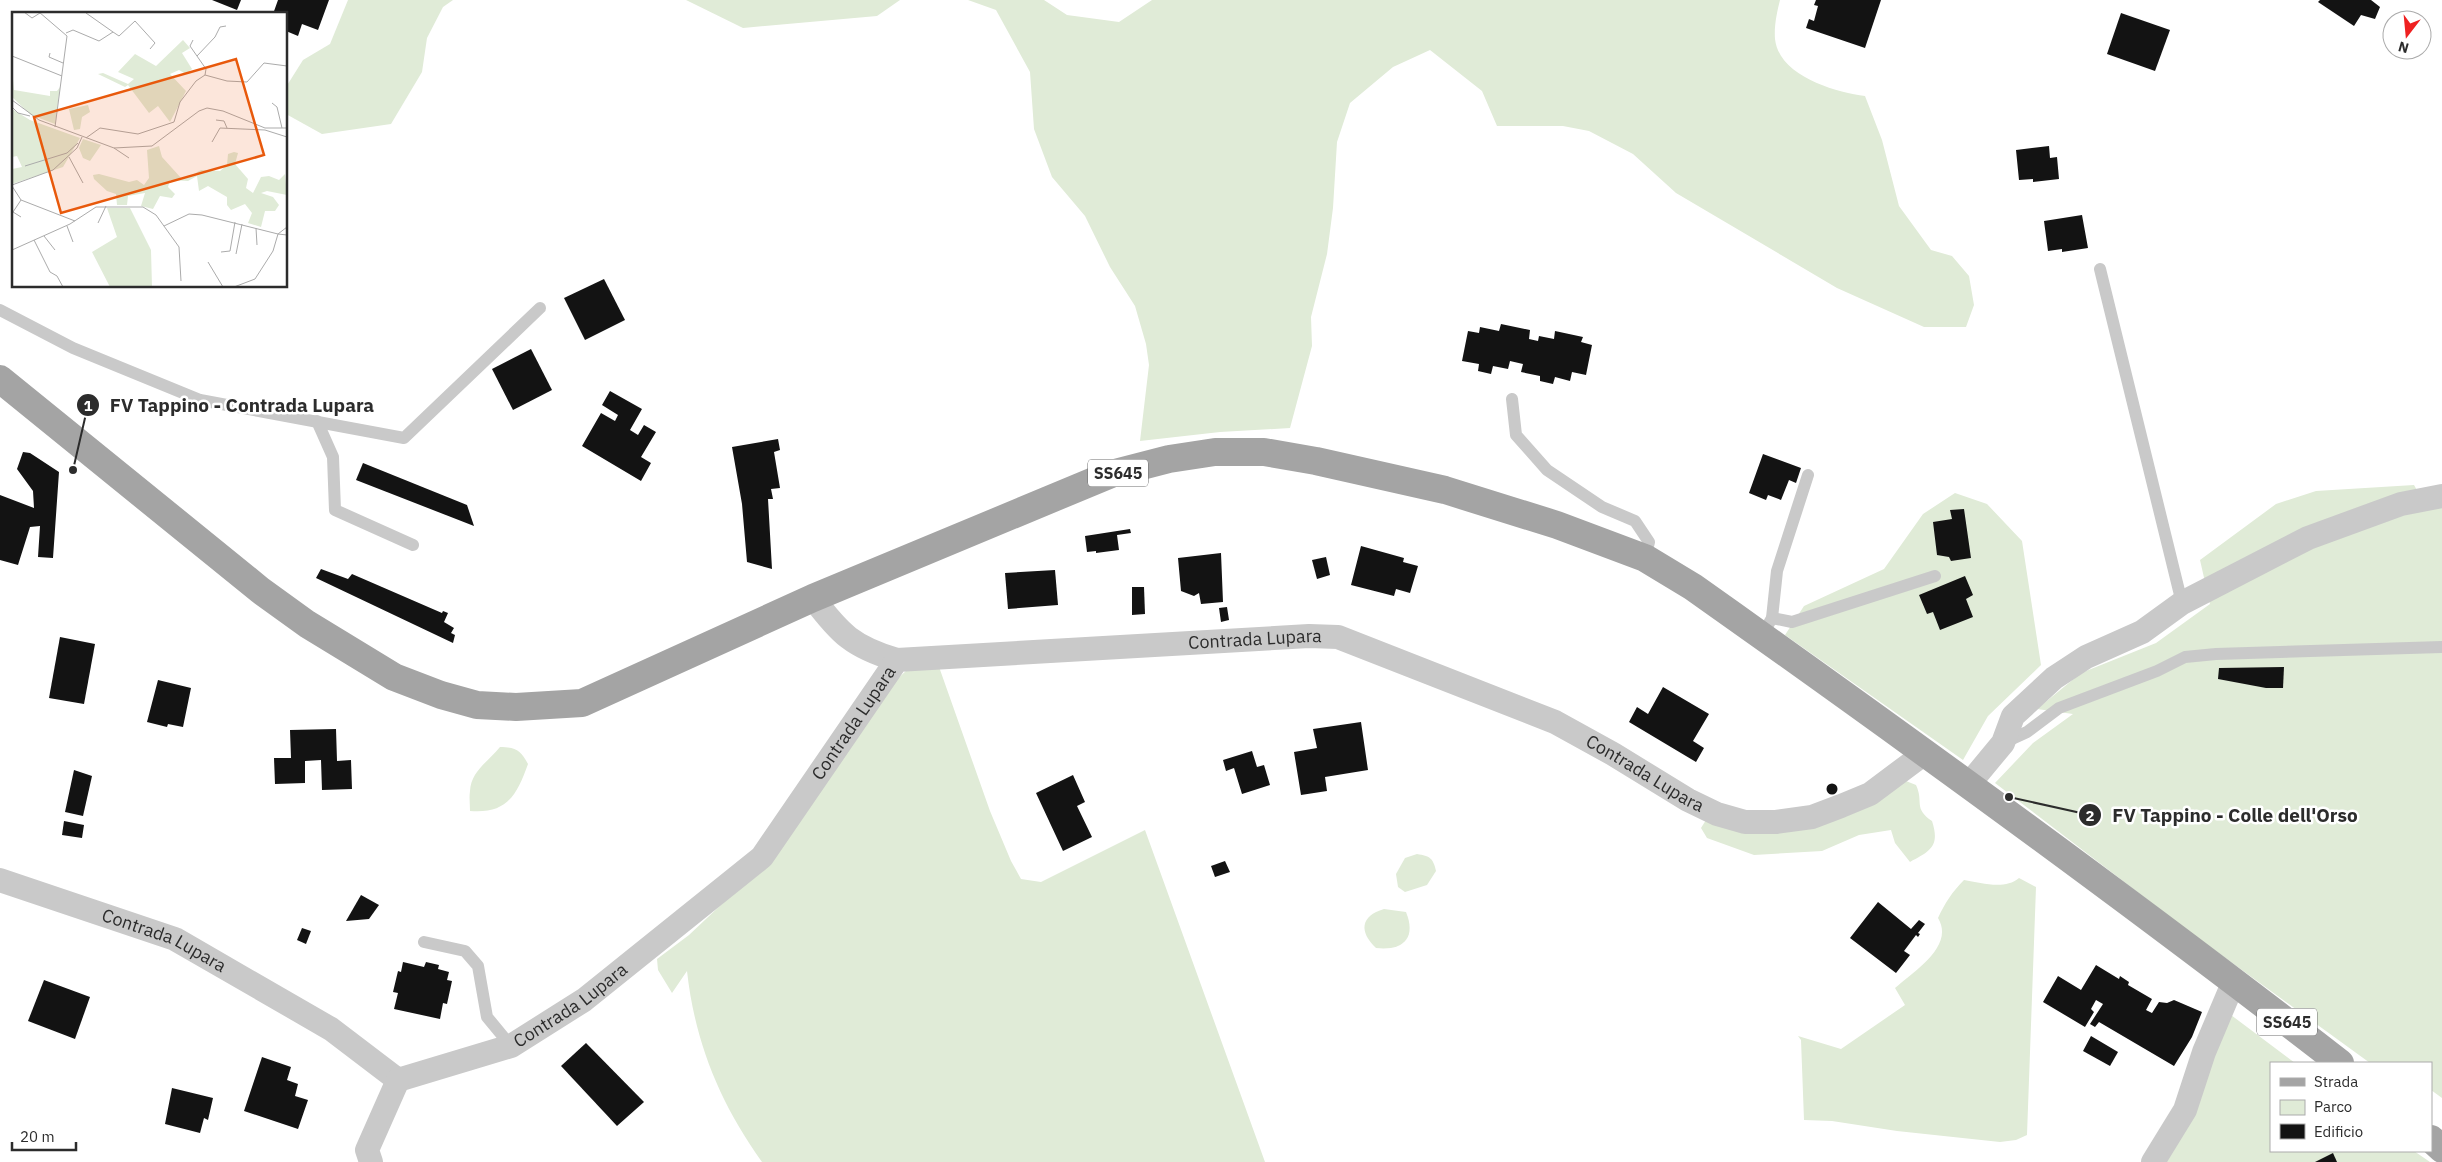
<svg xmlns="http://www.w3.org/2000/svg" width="2442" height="1162" font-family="'IBM Plex Sans',sans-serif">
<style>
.green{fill:#e0ebd7}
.building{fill:#131313}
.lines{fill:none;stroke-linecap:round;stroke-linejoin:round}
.service{stroke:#c9c9c9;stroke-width:12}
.minor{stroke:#c9c9c9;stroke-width:24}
.primary{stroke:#a4a4a4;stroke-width:28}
.labels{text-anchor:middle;stroke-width:5;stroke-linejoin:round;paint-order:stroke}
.shield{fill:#fff;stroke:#6b6b6b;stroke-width:1}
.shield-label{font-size:16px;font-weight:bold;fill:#2c2c2c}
.street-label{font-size:18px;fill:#2c2c2c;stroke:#fff}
.inset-road{fill:none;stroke:#ababab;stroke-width:1}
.view{fill:#e8590c;fill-opacity:0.15;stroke:#e8590c;stroke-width:2.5}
.inset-edge{fill:none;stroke:#2c2c2c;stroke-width:2.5}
.leader{fill:none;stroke:#2c2c2c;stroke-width:2}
.callout-dot{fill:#2c2c2c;stroke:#fff;stroke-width:2}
.mark-label{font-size:15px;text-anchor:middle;font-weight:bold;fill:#fff}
.callout-label{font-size:19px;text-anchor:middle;font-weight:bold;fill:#2c2c2c;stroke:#fff;stroke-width:5;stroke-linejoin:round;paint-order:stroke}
</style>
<rect width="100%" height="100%" fill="#fff"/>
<g class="green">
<polygon points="348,0 453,0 443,7 427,38 422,72 391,124 322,134 286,114 286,87 303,60 330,44"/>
<polygon points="686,0 900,0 877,16 743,28"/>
<path d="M968 0H1044L1067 15 1119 22 1152 0H1780C1777 12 1774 26 1775 39 1779 76 1835 92 1865 96L1882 140 1899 206 1931 250 1952 256 1969 276 1974 305 1966 327H1924L1837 288 1676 193 1633 154 1589 131 1563 126H1497L1482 91 1430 50 1393 67 1350 103 1337 142 1333 208 1327 254 1311 317 1312 346 1290 428 1220 432 1140 441 1149 365 1146 344 1135 306 1110 267 1085 216 1052 177 1034 129 1030 72 996 10Z"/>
<polygon points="2414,485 2427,508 2442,505 2442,1098 2431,1090 2431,1063 2370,1063 2187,930 1995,783 2033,743 2073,714 2037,709 2081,673 2156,643 2210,604 2200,560 2276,504 2316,491"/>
<polygon points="1955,493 1987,504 2022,541 2041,665 1988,716 1963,760 1785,635 1804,606 1884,569 1923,514"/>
<path d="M938 664 990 811 1011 861 1021 879 1041 882 1145 830 1265 1162H762C720 1103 695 1043 687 971L672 993 658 970 657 959 689 935 724 902 893 683 907 670Z"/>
<path d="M500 747C515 747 521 750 528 764 517 795 507 814 470 811 470 804 469 798 470 791 471 771 488 762 500 747Z"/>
<path d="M1906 781 1916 785C1924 802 1913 808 1932 821 1940 846 1931 851 1910 862L1895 843 1891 830 1859 835 1822 851 1754 855 1707 838 1701 828 1706 820 1741 831Z"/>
<path d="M1417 854C1430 856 1433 858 1436 871L1427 885 1405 892 1398 887 1396 874 1405 858Z"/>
<path d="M2019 878 2036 887 2027 1135 2016 1140 2000 1142 1897 1131 1832 1121 1804 1120 1801 1040 1798 1036 1841 1049 1905 1005 1895 988C1914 971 1955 946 1938 918 1945 903 1952 892 1964 880 1982 883 2005 890 2019 878Z"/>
<path d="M1384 909 1406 912C1417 939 1402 951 1376 948 1359 932 1360 916 1384 909Z"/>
<polygon points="2231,1015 2295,1063 2271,1063 2271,1151 2414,1151 2430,1162 2162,1162 2209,1067"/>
</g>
<g class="building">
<polygon points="212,0 241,0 237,10"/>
<polygon points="278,0 329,0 318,30 302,24 298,36 286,31 286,14 273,14"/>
<polygon points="1816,0 1881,0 1865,48 1806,28 1809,19 1814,21 1818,6 1814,5"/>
<polygon points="2320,0 2371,0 2380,7 2375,19 2361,15 2354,26 2318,2"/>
<polygon points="2121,13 2170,30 2155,71 2107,54"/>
<polygon points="2049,146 2050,158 2057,157 2059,179 2033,182 2033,179 2019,180 2016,150"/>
<polygon points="2082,215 2088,248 2062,252 2062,249 2048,251 2044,221"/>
<polygon points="604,279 625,320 585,340 564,298"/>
<polygon points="1501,324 1530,330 1529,339 1538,341 1539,336 1554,339 1555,331 1583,337 1581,342 1592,345 1586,375 1572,372 1570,381 1555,377 1553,384 1540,381 1540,376 1521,372 1523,364 1510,361 1508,369 1493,366 1491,374 1478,371 1479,364 1462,361 1468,331 1479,333 1480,327 1499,331"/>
<polygon points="531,349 552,390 513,410 492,369"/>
<polygon points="610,391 642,409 630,430 638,435 644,425 656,432 641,457 651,463 641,481 582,446 601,413 615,421 618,415 602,405"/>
<polygon points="778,439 780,450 774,452 780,488 771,489 773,499 768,499 772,569 747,562 742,504 732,447"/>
<polygon points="23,452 30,453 59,472 53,558 38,557 40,526 30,527 18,565 0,560 0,495 34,508 33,491 17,469"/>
<polygon points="1763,454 1801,468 1796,483 1789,480 1781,500 1768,495 1766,500 1749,493"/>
<polygon points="363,463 467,505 474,526 356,480"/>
<polygon points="1964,509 1971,558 1951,561 1949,557 1937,555 1933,522 1952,519 1950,510"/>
<polygon points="1130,529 1131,533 1117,535 1119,550 1096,553 1096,551 1087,552 1085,536"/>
<polygon points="1361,546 1404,558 1403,562 1418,566 1410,593 1396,589 1394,596 1351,585"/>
<polygon points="1221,553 1223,602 1201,604 1199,593 1194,596 1181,591 1178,558"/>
<polygon points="1326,557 1330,575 1317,579 1312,560"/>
<polygon points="321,569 348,579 352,574 442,613 443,611 448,613 444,622 454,628 451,633 455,635 453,643 316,578"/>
<polygon points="1055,570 1058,605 1008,609 1005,573"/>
<polygon points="1965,576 1973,595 1966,599 1973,617 1940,630 1933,612 1927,614 1919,595"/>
<polygon points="1132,587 1144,587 1145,614 1132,615"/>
<polygon points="1227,607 1229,620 1221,622 1219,608"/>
<polygon points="60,637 95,644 84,704 49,698"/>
<polygon points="2284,667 2283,688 2266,688 2218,679 2219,668"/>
<polygon points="158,680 191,688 183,727 168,724 167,727 147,722"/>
<polygon points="1663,687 1709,714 1693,741 1704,748 1696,762 1629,722 1637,707 1648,714"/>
<polygon points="1361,722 1368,770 1325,777 1327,791 1301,795 1294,752 1317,748 1313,729"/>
<polygon points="336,729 337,761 351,760 352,789 322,790 321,760 305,761 305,783 275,784 274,758 291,758 290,730"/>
<polygon points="1252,751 1257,767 1264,765 1270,785 1242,794 1234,768 1226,771 1223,760"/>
<polygon points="74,770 92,776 83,816 65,812"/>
<polygon points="1073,775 1085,802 1077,806 1092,837 1063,851 1036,793"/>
<circle cx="1832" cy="789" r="5.5"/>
<polygon points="64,821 84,825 82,838 62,835"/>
<polygon points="1225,861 1230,872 1215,877 1211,866"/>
<polygon points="361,895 379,905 369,919 346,921"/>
<polygon points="1878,902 1911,929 1919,920 1925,924 1918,933 1920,934 1918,937 1916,935 1904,951 1910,955 1896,973 1850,938"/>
<polygon points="302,928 311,931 306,944 297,940"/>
<polygon points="403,962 424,967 426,962 439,965 438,969 449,972 447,980 452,981 447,1004 443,1003 440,1019 394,1009 398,993 393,992 398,971 401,972"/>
<polygon points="2096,965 2119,979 2120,976 2129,982 2128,985 2152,999 2146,1010 2152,1013 2159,1002 2167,1003 2174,1000 2202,1012 2192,1037 2174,1066 2099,1022 2095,1027 2090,1024 2103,1004 2096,1000 2091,1009 2094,1012 2085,1027 2043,1002 2058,976 2081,990"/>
<polygon points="44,980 90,997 75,1039 28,1021"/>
<polygon points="2091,1036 2118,1052 2110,1066 2083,1051"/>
<polygon points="586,1043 644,1102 617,1126 561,1066"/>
<polygon points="262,1057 291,1067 287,1080 298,1084 295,1096 308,1100 298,1129 244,1111"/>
<polygon points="172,1088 213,1098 208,1120 204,1118 200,1133 165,1124"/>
<polygon points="2333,1153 2337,1162 2315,1162"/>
</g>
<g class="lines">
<g class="service">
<polyline points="2100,269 2182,603"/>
<polyline points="0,310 73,348 200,400 404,438 540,308"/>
<polyline points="1512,399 1516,435 1547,470 1602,507 1635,521 1649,542 1645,558"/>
<polyline points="317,421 333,457 335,510 413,545"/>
<polyline points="1772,618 1792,622 1935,576"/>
<polyline points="1768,625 1772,618 1777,571 1808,475"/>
<polyline points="2003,743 2027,732 2059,708 2157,671 2185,657 2216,654 2442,647"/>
<polyline points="424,942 465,951 478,966 487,1017 511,1046"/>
</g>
<g class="minor">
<path d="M813 598C840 634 853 647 897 660"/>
<polyline points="1969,784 2003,743 2013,716 2054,678 2086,657 2142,632 2182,603 2308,538 2401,504 2442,496"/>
<path id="s1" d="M0 880 175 939 331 1029 398 1080 511 1046 584 1000 762 857 897 660 1309 636 1338 637 1555 722 1613 754 1688 800 1717 814 1745 822H1776L1812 817 1841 806 1870 794 1925 753"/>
<polyline points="371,1162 367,1150 398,1080"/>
<polyline points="2153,1162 2185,1110 2204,1052 2234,981"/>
</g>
<g class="primary">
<path d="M0 379 260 590 307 624 394 677 441 695 477 705 516 707 582 703 813 598 1111 474 1169 459 1215 452H1264L1316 461 1445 490 1557 525 1645 558 1693 587C1912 742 2128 899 2340 1063"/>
<polyline points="2431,1139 2442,1149"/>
</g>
</g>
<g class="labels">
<g class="shield">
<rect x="1088" y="459.5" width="60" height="27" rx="4"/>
<rect x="2257" y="1008.5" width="60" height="27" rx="4"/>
</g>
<g class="shield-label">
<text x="1118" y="479">SS645</text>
<text x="2287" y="1028">SS645</text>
</g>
<g class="street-label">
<text dy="6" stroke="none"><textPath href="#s1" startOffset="1479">Contrada Lupara</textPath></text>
<text dy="6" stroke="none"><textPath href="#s1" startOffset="1044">Contrada Lupara</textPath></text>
<text dy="6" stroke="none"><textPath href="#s1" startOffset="1899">Contrada Lupara</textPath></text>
<text dy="6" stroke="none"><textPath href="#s1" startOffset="175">Contrada Lupara</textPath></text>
<text dy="6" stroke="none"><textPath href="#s1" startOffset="639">Contrada Lupara</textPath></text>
</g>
</g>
<g transform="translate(12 12)">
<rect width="275" height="275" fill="#fff"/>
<path d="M171 28 178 36 170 41 180 57 174 62 167 58 158 62 174 79 158 110 146 94 137 101 116 73 113 75 86 62 91 61 116 72 122 67 106 60 123 42 144 54ZM0 56 2 78 38 84V79H45L48 75 43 112 19 103 0 85ZM76 93 78 100 70 105 68 117 62 118 57 97ZM0 97 18 108 68 126 51 155 0 172V157L10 155 5 144 0 145ZM71 127 89 133 78 149 71 146 67 136ZM147 134 150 145 169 166H175L189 158 208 159 215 153 216 142 222 140 226 141 223 152 236 167 234 176 241 181 249 165 257 164 267 168 273 162 275 183 255 179 249 181 261 185 267 193 263 199H253L249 215 236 211 240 201 233 192 219 198 215 193V185L196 174 187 179 185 164 176 169 158 168 156 175 163 182 160 186 148 184 141 197 129 194 133 181 116 184 115 193H105L104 182 95 179 82 167 81 163 87 162 117 170 125 168 132 173 137 166 135 138ZM95 196H118L139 238 140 275H98L80 240 105 225Z" fill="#e0ebd7"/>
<path class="inset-road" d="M12 0 20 6 28 1M27 0 55 24 43 115M74 1 101 20M54 21 61 18 87 29 101 20 107 24 123 9 143 31 138 37M181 28 178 34 194 57 193 63M38 41 37 45 51 51M0 44 50 64M185 44 203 25 208 15 214 14M0 88 27 108 102 136 140 134 187 99 195 96 211 99 253 116H275M260 91 265 95 270 116M0 95 6 101 18 104M204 108 212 109 215 116M253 118 275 125M74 126 88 116 126 122 162 110 168 90 184 69 193 63 215 69 235 70 252 51 275 54M200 130 208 116 253 118M102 136 117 146M57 145 71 171M13 154 55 141 66 131M0 173 41 158 65 136 70 125M0 174 9 188 63 209M9 188 1 200 9 205M86 211 94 194M55 214 61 230M152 214 177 202 190 203 266 222 275 215M244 216 245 233M32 224 43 238M22 228 38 260 45 264 51 275M0 238 58 212 84 195H131L144 203 167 235 169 269M209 240 218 239 223 210M224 242 230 212M196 250 211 275M222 275 243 267 261 239 266 222 275 223"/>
<path class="view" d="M224 47 252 143 49 201 22 105Z"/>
<rect width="275" height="275" class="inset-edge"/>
</g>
<path class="leader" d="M73 470L88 405M2009 797L2090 815"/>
<g class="callout-dot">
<circle cx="73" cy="470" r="5"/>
<circle cx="2009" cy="797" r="5"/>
<circle cx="88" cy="405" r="12"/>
<circle cx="2090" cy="815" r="12"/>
</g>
<g class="mark-label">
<text x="88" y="411">1</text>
<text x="2090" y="821">2</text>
</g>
<g class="callout-label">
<text x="242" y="412">FV Tappino - Contrada Lupara</text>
<text x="2235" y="822">FV Tappino - Colle dell'Orso</text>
</g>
<rect x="2270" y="1062" width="162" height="90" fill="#ffffff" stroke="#ababab"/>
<rect x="2280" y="1078" width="25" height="8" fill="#a4a4a4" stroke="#ababab"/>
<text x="2314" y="1087" font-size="15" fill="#2c2c2c">Strada</text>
<rect x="2280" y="1100" width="25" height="15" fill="#e0ebd7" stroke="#ababab"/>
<text x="2314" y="1112" font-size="15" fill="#2c2c2c">Parco</text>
<rect x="2280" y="1124" width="25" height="15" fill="#131313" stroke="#ababab"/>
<text x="2314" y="1137" font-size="15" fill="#2c2c2c">Edificio</text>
<g transform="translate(2407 35) rotate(196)"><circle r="24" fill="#ffffff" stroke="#ababab"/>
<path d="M0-4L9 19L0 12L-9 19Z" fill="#ef2121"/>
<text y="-8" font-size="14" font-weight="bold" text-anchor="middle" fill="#2c2c2c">N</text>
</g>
<path d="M12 1142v8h64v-8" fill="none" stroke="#2c2c2c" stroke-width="2.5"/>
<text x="20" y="1142" font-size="15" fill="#2c2c2c" stroke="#ffffff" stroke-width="4" paint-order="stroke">20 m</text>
</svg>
